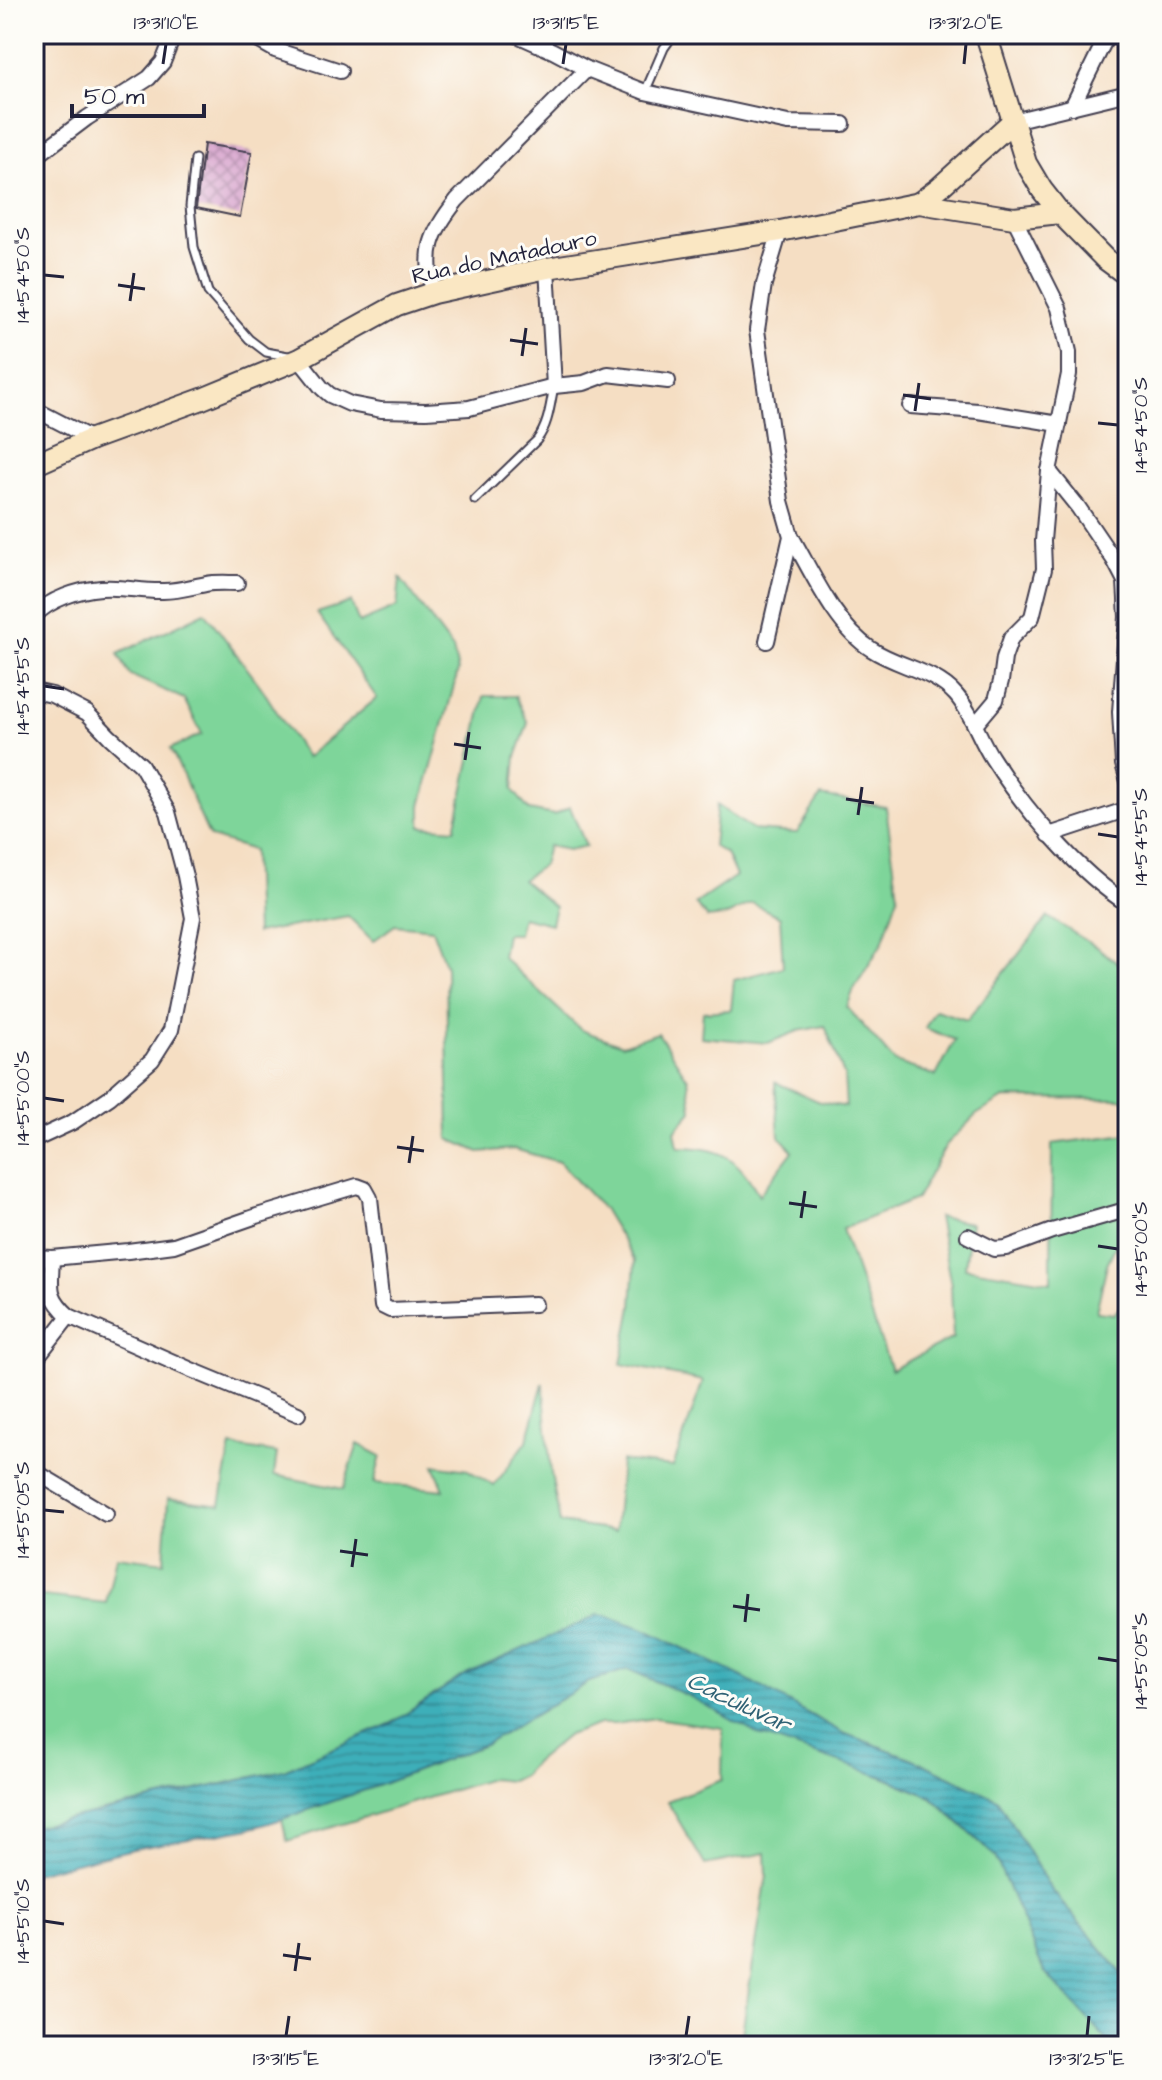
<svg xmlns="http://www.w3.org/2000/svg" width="1162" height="2080" font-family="'Architects Daughter',sans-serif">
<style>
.grass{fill:#7ed59a;stroke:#507c6a;stroke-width:2}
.water{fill:url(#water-rules);stroke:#30687a;stroke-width:2}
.building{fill:url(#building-cross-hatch)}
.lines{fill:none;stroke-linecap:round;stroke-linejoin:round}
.lane-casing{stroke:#423e4f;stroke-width:11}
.street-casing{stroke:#423e4f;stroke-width:18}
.secondary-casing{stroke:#423e4f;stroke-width:24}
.lane{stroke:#fff;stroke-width:7}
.street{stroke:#fff;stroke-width:14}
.secondary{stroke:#fae7c3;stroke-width:20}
.ticks{fill:none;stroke:#22223b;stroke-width:3}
.labels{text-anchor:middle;stroke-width:6;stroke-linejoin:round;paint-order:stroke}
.street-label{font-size:22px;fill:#22223b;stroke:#fdfcf7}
.water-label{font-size:24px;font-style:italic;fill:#2f6174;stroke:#fdfcf7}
.neatline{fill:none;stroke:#22223b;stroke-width:3}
.ticks-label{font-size:20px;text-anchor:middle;fill:#22223b}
</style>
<defs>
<pattern id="water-rules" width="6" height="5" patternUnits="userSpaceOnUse" patternTransform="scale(2)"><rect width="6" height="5" fill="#3eafb9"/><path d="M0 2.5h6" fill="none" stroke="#348e98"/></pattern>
<pattern id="building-cross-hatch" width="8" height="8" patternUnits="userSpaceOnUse" patternTransform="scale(2)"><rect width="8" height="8" fill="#dbabd1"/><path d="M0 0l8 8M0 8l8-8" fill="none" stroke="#b18bab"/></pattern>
</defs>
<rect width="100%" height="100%" fill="#fdfcf7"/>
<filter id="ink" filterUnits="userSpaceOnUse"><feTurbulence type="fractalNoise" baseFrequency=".0125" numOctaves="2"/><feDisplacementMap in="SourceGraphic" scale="16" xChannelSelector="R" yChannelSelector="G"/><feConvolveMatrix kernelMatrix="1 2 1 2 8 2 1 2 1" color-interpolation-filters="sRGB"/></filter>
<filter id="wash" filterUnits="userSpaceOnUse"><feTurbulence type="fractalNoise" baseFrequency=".006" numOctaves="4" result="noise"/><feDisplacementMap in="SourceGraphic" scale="32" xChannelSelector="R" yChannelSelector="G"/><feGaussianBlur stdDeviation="1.8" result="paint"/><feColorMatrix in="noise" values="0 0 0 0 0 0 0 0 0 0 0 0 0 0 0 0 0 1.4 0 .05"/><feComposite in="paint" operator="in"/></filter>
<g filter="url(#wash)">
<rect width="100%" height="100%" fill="#f5dec3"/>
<g class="grass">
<path d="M400 578 453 649 458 671 421 806V826L455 829 484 696H515L528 723 516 757 513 790 529 810 554 815 570 807 586 846 568 850 548 846 543 865 522 880 555 907 551 924 522 917 518 934H506L502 957 581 1030 622 1045 658 1033 688 1079 692 1111 675 1131 678 1147C723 1148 736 1156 759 1195L793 1151 779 1136 775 1082 820 1102 846 1107 844 1075 825 1026 798 1031 768 1043 701 1037 703 1012 731 1010 734 980 783 967 780 917 752 903 725 916 707 918 695 904 736 876 726 854 713 846 717 805 753 830 797 833 821 796 886 807 898 896 882 943 854 989 847 1007 895 1062 936 1076 955 1040 925 1028 935 1010 967 1020 1048 917 1098 948 1128 971 1127 1099 1004 1098 976 1115 946 1145 916 1199 842 1229 891 1370 953 1338 951 1285 938 1217 971 1223 965 1268 1051 1282 1052 1144 1128 1134V1219L1107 1264 1096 1312 1114 1314 1128 1298V1981L1050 1888 997 1799 913 1759 843 1733 746 1679 644 1629 464 1675 392 1723 284 1770 34 1827V1595L106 1603 116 1556 164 1562 168 1498 220 1505 231 1446 277 1453 274 1475 343 1489 358 1444 381 1456 374 1483 444 1490 434 1465 468 1470 494 1486 527 1441 543 1383 551 1473 560 1523 615 1531 621 1461 673 1467 703 1381 621 1364 632 1307 635 1261 604 1210 559 1162 514 1149 479 1152 449 1139 446 967 432 929 395 925 373 941 348 916 256 933 253 850 210 837C195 808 186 777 170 749L202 734 184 699 130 675 118 654 205 612 261 687 306 758 377 698 317 613 351 602 359 623 397 607Z"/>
<polygon points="628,1669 689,1696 931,1797 995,1856 1044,1971 1115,2046 740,2046 767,1875 766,1853 705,1865 667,1801 722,1780 723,1728 655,1718 615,1724 600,1724 568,1735 535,1762 523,1775 511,1781 490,1779 287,1841 282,1819 385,1783 486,1744 589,1682"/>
</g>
<polygon class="water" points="601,1614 644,1629 746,1679 843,1733 913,1759 997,1799 1050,1888 1128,1981 1128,2046 1115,2046 1108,2041 1044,1971 995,1856 932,1797 884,1777 759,1735 689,1696 628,1669 589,1682 486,1744 385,1783 282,1819 256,1827 133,1849 34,1873 34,1827 284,1770 392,1723 464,1675"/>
<g id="blocks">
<polygon class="building" points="204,144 252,152 240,217 196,208"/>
</g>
</g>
<g filter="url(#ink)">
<use href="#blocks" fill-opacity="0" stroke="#423e4f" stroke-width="2"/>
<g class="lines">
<g class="lane-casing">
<g id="lane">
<polyline points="645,92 664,48 674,34"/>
<polyline points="195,159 190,206 194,247 208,292 249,339 266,352 288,356"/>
<path d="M475 500 537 440C549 424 550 405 554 386"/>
</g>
</g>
<g class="street-casing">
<g id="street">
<polyline points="247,34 275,50 340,71"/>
<polyline points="515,34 553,51 587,69 645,92 788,123 843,124"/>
<polyline points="1072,107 1108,34"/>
<polyline points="1013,121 1128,93"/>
<polyline points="34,158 87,118 149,78 163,62 174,34"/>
<polyline points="547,268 554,386"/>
<path d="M433 293C424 250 430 234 457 200L587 69"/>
<polyline points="299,359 322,388 330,395 350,404 381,410 426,411 469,408 554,386 584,383 608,374 668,381"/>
<polyline points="910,406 978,411 1059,424"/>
<polyline points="34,409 92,439"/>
<polyline points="1049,471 1078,507 1114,560 1125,581 1127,617 1120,712 1123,764 1128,781"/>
<path d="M791 536C812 572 836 627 871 649 898 667 934 670 956 695 972 713 979 738 992 758 1024 808 1078 873 1128 904"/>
<path d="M34 616C50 599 78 590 101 588 122 586 143 592 163 591 178 591 191 587 206 584 216 582 227 583 237 583"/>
<polyline points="767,641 791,536 781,501 757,330 764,284 780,231"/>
<polyline points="34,691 52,695 87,713 110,737 141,765 168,812 185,876 193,918 171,1030 152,1060 110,1097 73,1122 34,1140"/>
<polyline points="975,725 996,700 1001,681 1004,658 1011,638 1032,617 1044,569 1043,541 1049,471 1069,374 1069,352 1059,308 1014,218"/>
<polyline points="1049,835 1128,809"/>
<polyline points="968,1236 994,1249 1006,1248 1052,1231 1122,1211 1128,1207"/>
<polyline points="34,1257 52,1258 128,1251 174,1245 257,1216 357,1186 365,1189 370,1198 382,1306 390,1310 535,1304"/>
<path d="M52 1258C51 1287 46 1295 69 1316L189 1369 298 1414"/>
<polyline points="34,1361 69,1316"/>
<polyline points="34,1471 106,1514"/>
</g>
</g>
<g class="secondary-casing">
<g id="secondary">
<polyline points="986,34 1026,163 1042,190 1060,213 1105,259 1128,276"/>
<polyline points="919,203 940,187 1013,121"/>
<polyline points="34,465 92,439 202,399 299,359 397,305 433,293 547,268 780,231 919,203 1014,218 1060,213"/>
</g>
</g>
<use href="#lane" class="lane"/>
<use href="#street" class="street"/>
<use href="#secondary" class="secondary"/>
</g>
</g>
<path class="ticks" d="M163 64 166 44M563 64 566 44M964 64 966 44M44 275 64 277M118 285 145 289M130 301 134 273M510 340 538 344M522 356 526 328M903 395 931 399M915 411 919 383M1098 423 1118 425M44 686 64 689M454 744 481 748M465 760 469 732M846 799 874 803M858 815 862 787M1098 834 1118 837M44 1098 64 1101M397 1147 424 1151M409 1163 413 1136M789 1203 817 1207M801 1218 805 1191M1098 1246 1118 1249M44 1510 64 1512M340 1551 368 1555M352 1567 356 1539M733 1606 760 1610M745 1622 748 1594M1098 1658 1118 1661M44 1921 64 1924M283 1955 311 1959M295 1971 299 1943M286 2036 289 2016M686 2036 689 2016M1087 2036 1089 2016"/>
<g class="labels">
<g class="street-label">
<text transform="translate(504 256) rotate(-12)" y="8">Rua do Matadouro</text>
</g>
<g class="water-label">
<text transform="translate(739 1702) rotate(25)" y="8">Caculuvar</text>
</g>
</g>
<rect width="1162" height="2080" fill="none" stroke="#fdfcf7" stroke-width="88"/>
<path d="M72 104v12h132v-12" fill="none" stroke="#22223b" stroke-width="4"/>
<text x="84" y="104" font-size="24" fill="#22223b" stroke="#fdfcf7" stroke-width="6" paint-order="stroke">50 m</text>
<rect x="44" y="44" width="1074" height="1992" class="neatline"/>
<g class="ticks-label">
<text x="166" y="29">13°31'10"E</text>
<text x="566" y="29">13°31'15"E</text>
<text x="966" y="29">13°31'20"E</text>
<text transform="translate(22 275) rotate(-90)" y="7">14°54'50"S</text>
<text transform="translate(1140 425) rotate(-90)" y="7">14°54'50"S</text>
<text transform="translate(22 686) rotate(-90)" y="7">14°54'55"S</text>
<text transform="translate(1140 837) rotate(-90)" y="7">14°54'55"S</text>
<text transform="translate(22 1098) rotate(-90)" y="7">14°55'00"S</text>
<text transform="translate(1140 1249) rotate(-90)" y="7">14°55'00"S</text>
<text transform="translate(22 1510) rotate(-90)" y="7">14°55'05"S</text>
<text transform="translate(1140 1661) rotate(-90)" y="7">14°55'05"S</text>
<text transform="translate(22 1921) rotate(-90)" y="7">14°55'10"S</text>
<text x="286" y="2065">13°31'15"E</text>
<text x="686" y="2065">13°31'20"E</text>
<text x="1087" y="2065">13°31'25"E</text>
</g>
</svg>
